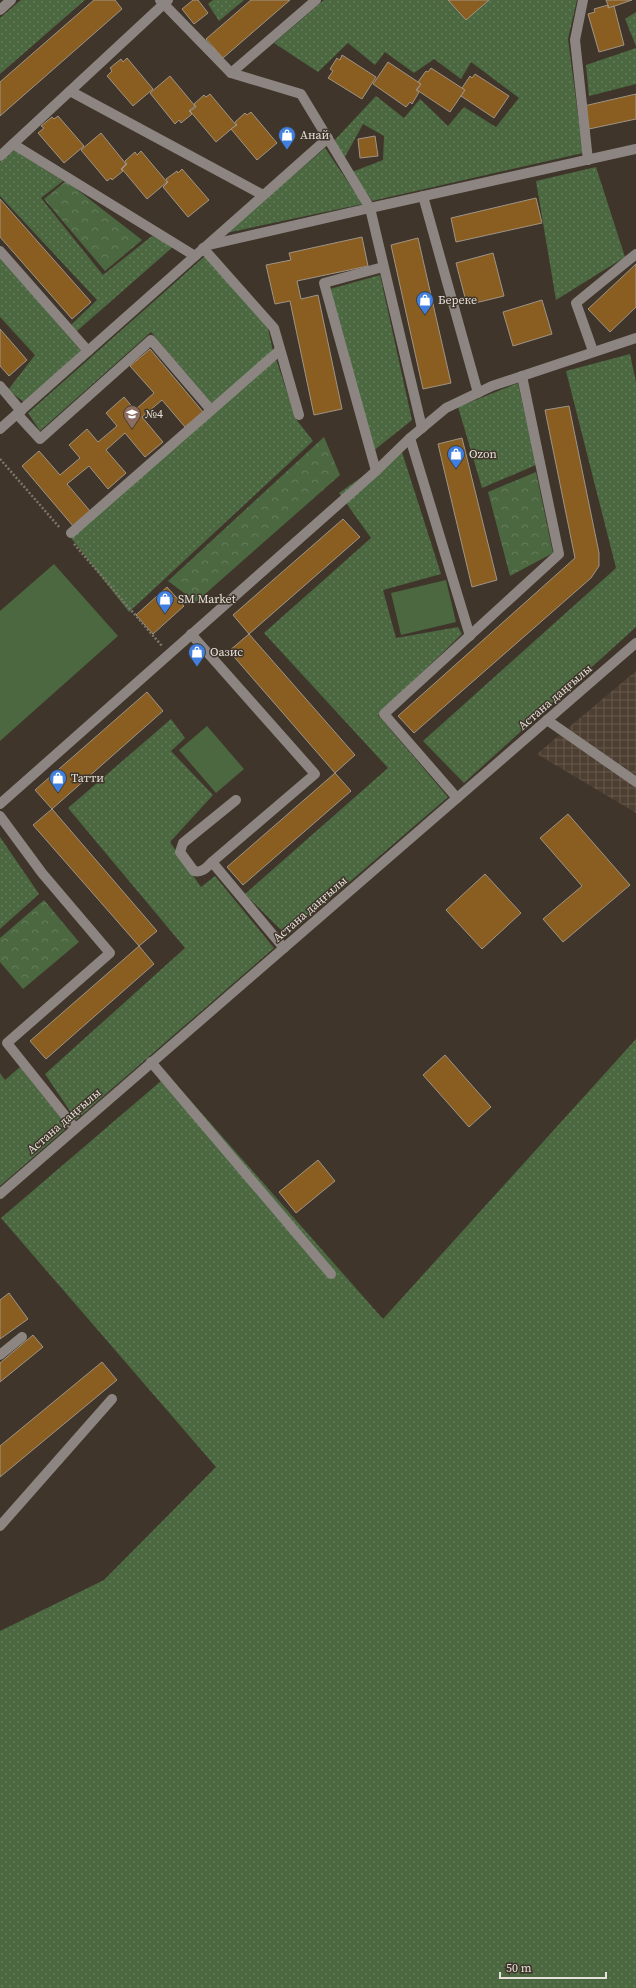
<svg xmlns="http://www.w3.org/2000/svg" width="636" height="1988" font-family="'Source Serif 4',serif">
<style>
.industrial{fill:url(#industrial-grid)}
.grass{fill:url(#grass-dots)}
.park{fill:url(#park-crowns)}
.pitch{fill:#4b6840}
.building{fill:#8a5e20;stroke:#9f9487}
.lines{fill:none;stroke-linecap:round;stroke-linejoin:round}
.path{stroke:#7f776d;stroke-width:2.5;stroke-dasharray:2 2;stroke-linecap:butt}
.minor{stroke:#8c8582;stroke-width:10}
.labels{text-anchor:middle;stroke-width:3;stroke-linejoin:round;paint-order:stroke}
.poi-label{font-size:12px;fill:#e6e1da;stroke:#3f352a;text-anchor:start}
.street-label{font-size:12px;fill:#e6e1da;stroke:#3f352a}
</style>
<defs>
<pattern id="industrial-grid" width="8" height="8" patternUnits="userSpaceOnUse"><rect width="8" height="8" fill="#4d3f31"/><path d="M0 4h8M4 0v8" fill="none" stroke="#675a4e"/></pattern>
<pattern id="grass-dots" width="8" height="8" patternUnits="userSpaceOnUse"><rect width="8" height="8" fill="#4b6840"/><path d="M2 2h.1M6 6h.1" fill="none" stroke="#657d5b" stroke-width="1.8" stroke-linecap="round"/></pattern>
<pattern id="park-crowns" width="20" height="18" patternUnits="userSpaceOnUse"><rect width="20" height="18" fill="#4b6840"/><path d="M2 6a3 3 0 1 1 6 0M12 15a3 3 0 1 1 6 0" fill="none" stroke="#657d5b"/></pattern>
</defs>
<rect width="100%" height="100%" fill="#3f352a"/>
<polygon class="industrial" points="636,671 636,813 537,754"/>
<g class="grass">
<polygon points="21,0 85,0 0,74 0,18"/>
<polygon points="213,0 244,0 219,21 208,4"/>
<polygon points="324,0 577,0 568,39 583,153 372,201 352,172 383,160 384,136 363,124 345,157 331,144 376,96 404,118 420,99 448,126 464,107 496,127 519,98 471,62 461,79 434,59 414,73 385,52 375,65 348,43 318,72 274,43"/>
<polygon points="636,12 636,46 625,19"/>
<polygon points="636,48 636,84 589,96 586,65"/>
<polygon points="325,148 363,204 226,233"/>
<polygon points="14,150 63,181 41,198 103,275 152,236 174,246 77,331 71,325 97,300 0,196 0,162"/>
<polygon points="596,167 625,257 556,300 536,181"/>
<polygon points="205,256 268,328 273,351 213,405 151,332 40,431 28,413"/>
<polygon points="0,257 82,352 25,403 8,390 35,355 0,317"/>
<polygon points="380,275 412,420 367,456 330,289"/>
<polygon points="630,354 636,382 636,627 464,783 423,741 616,568 566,371"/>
<polygon points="276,359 296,419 313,441 129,612 71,538"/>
<polygon points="518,383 536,465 482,488 458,407"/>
<polygon points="401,449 441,574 383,590 396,638 458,627 462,634 378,715 448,797 287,936 245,894 388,768 264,633 371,538 339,493"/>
<polygon points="171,719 185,738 171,751 213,795 170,842 201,887 215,876 274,948 76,1120 45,1074 185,948 68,808"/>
<polygon points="0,837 39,894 0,929"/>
<polygon points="636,1039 636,1988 0,1988 0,1631 104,1580 216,1467 1,1218 168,1075 383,1319"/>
<polygon points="20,1067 68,1127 0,1186 0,1073 5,1080"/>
</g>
<g class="park">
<polygon points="66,181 142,240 105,271 44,199"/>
<polygon points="324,437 340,475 196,602 168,581"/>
<polygon points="536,472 553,553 510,576 488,492"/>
<polygon points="44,900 79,942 23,989 0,962 0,938"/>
</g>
<g class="pitch">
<polygon points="54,564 118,636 0,741 0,611"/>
<polygon points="446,580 456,622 401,635 391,593"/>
<polygon points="207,726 244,769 216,793 179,750"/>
</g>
<g class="building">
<polygon points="94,0 115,0 122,9 0,116 0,82"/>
<polygon points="193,0 198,0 208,13 194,24 182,9"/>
<polygon points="251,0 290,0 223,58 206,39"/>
<polygon points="448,0 489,0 466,20"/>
<polygon points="606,0 632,0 609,8"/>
<polygon points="608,5 608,8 614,6 624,45 599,52 588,14 595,12 594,9"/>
<polygon points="342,55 376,77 362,99 328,78 333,71 330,69 337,58 340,60"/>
<polygon points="127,58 153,89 133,106 107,76 112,71 110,68 121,59 123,62"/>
<polygon points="388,62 421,84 416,90 419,92 412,104 410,102 406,107 373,84"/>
<polygon points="431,68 465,90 450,112 417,90 421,84 418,82 426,71 428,72"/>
<polygon points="475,74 509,96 494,118 461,96 465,90 462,88 470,76 472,78"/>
<polygon points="170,76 195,106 189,111 192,114 181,123 179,120 175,124 150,93"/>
<polygon points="210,94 236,125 216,142 190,111 196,107 194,104 204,95 206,97"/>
<polygon points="636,94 636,119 589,129 584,106"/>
<polygon points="251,112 277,143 257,160 231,129 237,125 235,122 245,113 247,115"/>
<polygon points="58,116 84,146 64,163 38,133 44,128 41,126 52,117 54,119"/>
<polygon points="101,133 126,164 121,169 123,171 112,180 111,178 107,181 81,150"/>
<polygon points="375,136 378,156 360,158 358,139"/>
<polygon points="141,151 167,182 147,199 122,169 127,164 125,161 135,152 137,155"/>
<polygon points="182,169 209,200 188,217 163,187 168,182 166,179 177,171 178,173"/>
<polygon points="536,198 542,223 456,242 451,218"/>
<polygon points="0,199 91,302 72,319 0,237"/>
<polygon points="362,237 368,266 297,281 301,299 318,295 342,409 314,415 290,301 275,304 266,265 291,260 289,253"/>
<polygon points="418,238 451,383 423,389 391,245"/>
<polygon points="493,253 504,296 467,305 456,263"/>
<polygon points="636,264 636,307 610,332 588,309"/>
<polygon points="542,300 552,334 513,346 503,312"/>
<polygon points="0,329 27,360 9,376 0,366"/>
<polygon points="150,349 203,412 185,427 162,400 142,417 163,442 145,457 125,433 106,450 126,473 108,489 89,466 67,484 90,511 73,526 22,466 39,451 60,475 80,458 69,445 87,429 98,442 117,426 106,413 124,397 135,410 154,393 130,366"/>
<polygon points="569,406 599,553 599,566 591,578 414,733 398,716 575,558 545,410"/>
<polygon points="462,438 497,580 472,587 438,444"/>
<polygon points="343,519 360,537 249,634 233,615"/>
<polygon points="167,587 184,606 153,634 136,615"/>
<polygon points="249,634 355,755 335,773 229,651"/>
<polygon points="147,692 163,711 52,809 35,790"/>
<polygon points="335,773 351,791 243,885 227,867"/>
<polygon points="52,809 157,931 139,946 33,825"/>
<polygon points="568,814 630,885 563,942 543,919 582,886 540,838"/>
<polygon points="485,874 521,913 482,949 446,910"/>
<polygon points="139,946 154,964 46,1059 30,1041"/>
<polygon points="445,1055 491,1107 469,1127 423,1075"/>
<polygon points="318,1160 335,1181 296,1213 279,1192"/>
<polygon points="9,1293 28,1319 0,1339 0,1300"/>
<polygon points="33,1335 43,1347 0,1382 0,1363"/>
<polygon points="102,1362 117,1380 0,1477 0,1446"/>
</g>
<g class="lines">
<g class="path">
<polyline points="0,459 60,528"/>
<polyline points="74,544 162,646"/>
</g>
<g class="minor">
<polyline points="160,0 231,73 301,94 370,208 636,149"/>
<polyline points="583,0 575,40 588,160"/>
<polyline points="0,10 11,0"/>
<polyline points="231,73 316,0"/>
<polyline points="70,91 263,195"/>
<polyline points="13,144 195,256"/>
<polyline points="0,156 168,0"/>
<polyline points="423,196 478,393"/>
<polyline points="209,245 370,208 422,428"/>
<polyline points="203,248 274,328 299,415"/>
<polyline points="0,251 88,351"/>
<polyline points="593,351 576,303 636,254"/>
<polyline points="0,386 21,411"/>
<polyline points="17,414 40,439 151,340 211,410"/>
<polyline points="0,429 328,138"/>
<polyline points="410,438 470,636"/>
<polyline points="376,471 324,283 383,267"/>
<polyline points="71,533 280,350"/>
<polyline points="191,634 315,774 212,862 284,948"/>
<polyline points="547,720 636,782"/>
<polyline points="457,798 384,714 559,554 522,376"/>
<polyline points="0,804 376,471 410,438 446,408 492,386 636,338"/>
<polyline points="0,816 42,873 110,953 7,1043 75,1128"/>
<path d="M212 862C206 868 202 873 194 871L180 852 183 843 236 800"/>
<polyline points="151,1062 331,1274"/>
<polyline points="0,1194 636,643"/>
<polyline points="0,1355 22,1337"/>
<polyline points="0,1526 112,1399"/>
</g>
</g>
<defs>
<g id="shop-pin" transform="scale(0.9)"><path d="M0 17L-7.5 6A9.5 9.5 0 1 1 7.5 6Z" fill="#3f7fe0" stroke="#3f352a"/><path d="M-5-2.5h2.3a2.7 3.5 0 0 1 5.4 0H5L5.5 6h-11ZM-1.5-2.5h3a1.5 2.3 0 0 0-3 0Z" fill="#fff"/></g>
<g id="school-pin" transform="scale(0.9)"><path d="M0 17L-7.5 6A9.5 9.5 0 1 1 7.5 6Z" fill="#8d6e63" stroke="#3f352a"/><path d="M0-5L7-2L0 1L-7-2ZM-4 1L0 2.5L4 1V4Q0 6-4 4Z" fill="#fff"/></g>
</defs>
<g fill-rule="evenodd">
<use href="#shop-pin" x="287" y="135"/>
<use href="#shop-pin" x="425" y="300"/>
<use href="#school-pin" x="132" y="414"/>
<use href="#shop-pin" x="456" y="454"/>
<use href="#shop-pin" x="165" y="599"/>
<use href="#shop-pin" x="197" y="652"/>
<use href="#shop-pin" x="58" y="778"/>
</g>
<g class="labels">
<g class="poi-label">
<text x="300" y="139">Анай</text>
<text x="438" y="304">Береке</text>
<text x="145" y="418">№4</text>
<text x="469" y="458">Ozon</text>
<text x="178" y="603">SM Market</text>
<text x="210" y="656">Оазис</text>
<text x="71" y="782">Татти</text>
</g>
<g class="street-label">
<text transform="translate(555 697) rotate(-41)" y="4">Астана даңғылы</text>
<text transform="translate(310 909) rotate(-41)" y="4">Астана даңғылы</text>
<text transform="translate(64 1121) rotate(-41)" y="4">Астана даңғылы</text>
</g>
</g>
<path d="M500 1972v6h106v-6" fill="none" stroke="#e6e1da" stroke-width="2"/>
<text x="506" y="1972" font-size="12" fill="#e6e1da" stroke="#3f352a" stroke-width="3" paint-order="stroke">50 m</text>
</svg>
